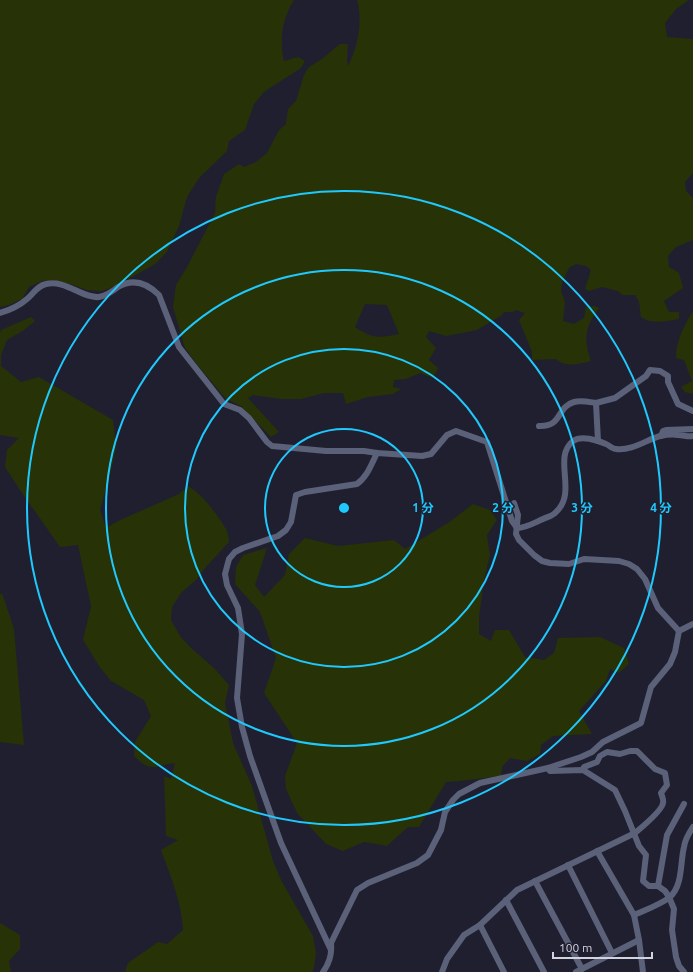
<svg xmlns="http://www.w3.org/2000/svg" width="693" height="972" font-family="Ubuntu,'Noto Sans JP',sans-serif">
<style>
.green{fill:#273207;fill-rule:evenodd}
.lines{fill:none;stroke-linecap:round;stroke-linejoin:round}
.minor{stroke:#5b6179;stroke-width:6}
.ring{fill:none;stroke:#20c9fd;stroke-width:2}
.centre{fill:#20c9fd;stroke:#201f30;stroke-width:2}
.ring-label{font-size:12px;text-anchor:middle;font-weight:bold;fill:#20c9fd;stroke:#201f30;stroke-width:3;stroke-linejoin:round;paint-order:stroke}
</style>
<rect width="100%" height="100%" fill="#201f30"/>
<g class="green">
<path d="M0 0H294C282 19 279 40 284 61L298 57 305 61 301 68 264 92 254 104 245 130 229 141 227 151 199 178 187 197 179 226 167 252 155 264 118 285 102 291 87 290 70 284 53 280 42 281 29 287 22 299 9 305 0 307Z"/>
<path d="M357 0H689L676 9 665 23 667 37 693 39V173L685 182 686 191 693 198V240L676 247 668 256 669 267 679 273 683 288 664 301 669 312H679V319C666 321 652 325 641 317L639 302 635 295H623L618 291 602 287 589 291 585 289 591 270 586 266 576 264 569 268 562 282 561 291 565 302 563 321 574 324 584 318 586 307 594 306 599 308C585 327 583 339 591 361 580 364 565 368 556 359L532 360V352L519 320 525 313 515 310 513 312H504L502 315 477 330 462 333 446 336 429 331 426 337 436 348 429 360 438 368 433 378 420 373 406 379 394 380 393 387 401 389 393 394 368 397 346 404 343 393H324L301 399H281L253 395 248 398 279 432 271 437 241 406 226 399 200 368 185 348 173 307 176 285 187 267 215 213 216 197 224 174 239 164 244 167 256 162 267 153 279 130 286 124 288 109 296 101 304 75 309 67 322 59 340 44H348L347 60 348 66C358 47 363 20 357 0ZM365 304 387 305 399 334C380 338 372 339 355 327Z"/>
<path d="M693 311V394L685 392 681 387 692 381 684 360 676 358C676 340 684 326 693 311Z"/>
<path d="M31 317 35 321 24 330 7 340 1 355V366L21 382 39 377 113 420 116 447 111 471 100 510 106 528 118 521 179 494 188 486C202 494 218 515 226 529 228 533 229 538 229 542L205 568 197 579 181 593 172 607 171 620 180 636 191 648 214 668 229 685 225 703 233 743 252 786 273 861 281 880 313 936 316 953 314 968 312 972H125L128 963 158 942 167 944 183 930C182 903 170 875 161 850L178 840 166 836 164 776 171 779 175 763C155 765 152 774 134 756L135 742 151 716 144 700 111 681 99 666 83 640 91 606 78 545 60 547 20 490 5 467 7 450 19 438 0 435V333L1 330Z"/>
<polygon points="473,504 490,510 497,520 487,535 490,555 484,579 479,617 479,634 491,641 495,630 509,630 525,657 544,660 554,653 558,638 600,637 624,648 629,664 619,673 610,669 606,681 579,711 592,734 553,736 541,745 540,754 527,761 510,758 502,767 501,776 460,781 446,782 419,827 408,827 387,846 364,842 343,851 326,844 297,813 286,789 285,776 297,743 264,693 276,658 260,612 235,584 236,567 243,555 267,548 255,585 264,597 285,575 289,554 305,538 338,546 394,540 405,549 448,523"/>
<polygon points="2,593 14,629 24,745 0,742 0,595"/>
<polygon points="0,923 20,935 20,949 9,961 11,972 0,972"/>
</g>
<g class="lines">
<g class="minor">
<path d="M0 313C10 310 19 306 27 299 34 293 37 286 46 284 65 279 83 299 99 297 105 296 113 291 118 287 133 278 147 283 159 295L179 347 224 404 240 410 249 418 267 442 272 446 326 451H364L377 453 422 456 431 454 447 435 456 431 487 442 512 521 517 528"/>
<polyline points="596,403 615,398 646,376 650,370 660,371 668,376 668,382 678,404 693,411"/>
<path d="M539 426C563 427 556 407 574 402 581 400 589 402 596 403L598 441"/>
<polyline points="661,436 663,431 666,430 693,429"/>
<polyline points="514,503 518,515 516,534 519,540 534,555 542,561 550,563 569,564 584,559 619,561 629,564 637,569 645,579 658,608 679,631"/>
<path d="M517 528C526 528 534 523 543 519 547 517 553 516 556 512 578 492 552 458 573 441 581 435 597 440 606 444 609 445 612 449 616 449 632 451 646 440 660 436 665 435 672 434 678 435 684 435 687 437 693 436"/>
<polyline points="548,768 550,771 583,770 615,790 625,811 639,846 646,855 643,881 649,886 658,886 665,891 669,897 674,909 672,930 676,957 679,966 684,972"/>
<polyline points="597,851 634,915 639,940 643,972"/>
<polyline points="568,865 612,953"/>
<polyline points="535,881 582,969"/>
<polyline points="658,886 667,835 684,804"/>
<polyline points="506,900 544,972"/>
<path d="M634 915C645 910 660 905 670 897 683 885 680 863 684 847 685 840 689 833 693 827"/>
<polyline points="480,925 504,972"/>
<path d="M331 950 281 843 250 756 242 727 237 698 242 634 238 608 227 585 225 574 229 559 235 552 243 548 278 536 286 530 291 522 296 495 305 492 357 484C367 477 371 465 377 453"/>
<path d="M323 972C329 964 332 953 331 943L357 890 368 883 417 863 428 855 441 830 445 812 453 800 459 794 480 783 548 768 581 757 592 752 603 742 641 723 651 687 670 664 675 652 679 631 693 624"/>
<path d="M442 972 447 959 464 935 480 925 517 890 635 833C642 827 662 811 663 803 664 800 662 796 661 793L667 785 665 773 655 769 637 751H630L620 754 607 752 600 756 597 762 584 767 583 770"/>
<polyline points="576,972 639,940"/>
</g>
</g>
<g class="ring">
<circle cx="344" cy="508" r="79"/>
<circle cx="344" cy="508" r="159"/>
<circle cx="344" cy="508" r="238"/>
<circle cx="344" cy="508" r="317"/>
</g>
<circle cx="344" cy="508" r="6" class="centre"/>
<g class="ring-label">
<text x="423" y="512">1 分</text>
<text x="503" y="512">2 分</text>
<text x="582" y="512">3 分</text>
<text x="661" y="512">4 分</text>
</g>
<path d="M553 952v6h99v-6" fill="none" stroke="#d3d3df" stroke-width="2"/>
<text x="559" y="952" font-size="12" fill="#d3d3df" stroke="#201f30" stroke-width="3" paint-order="stroke">100 m</text>
</svg>
